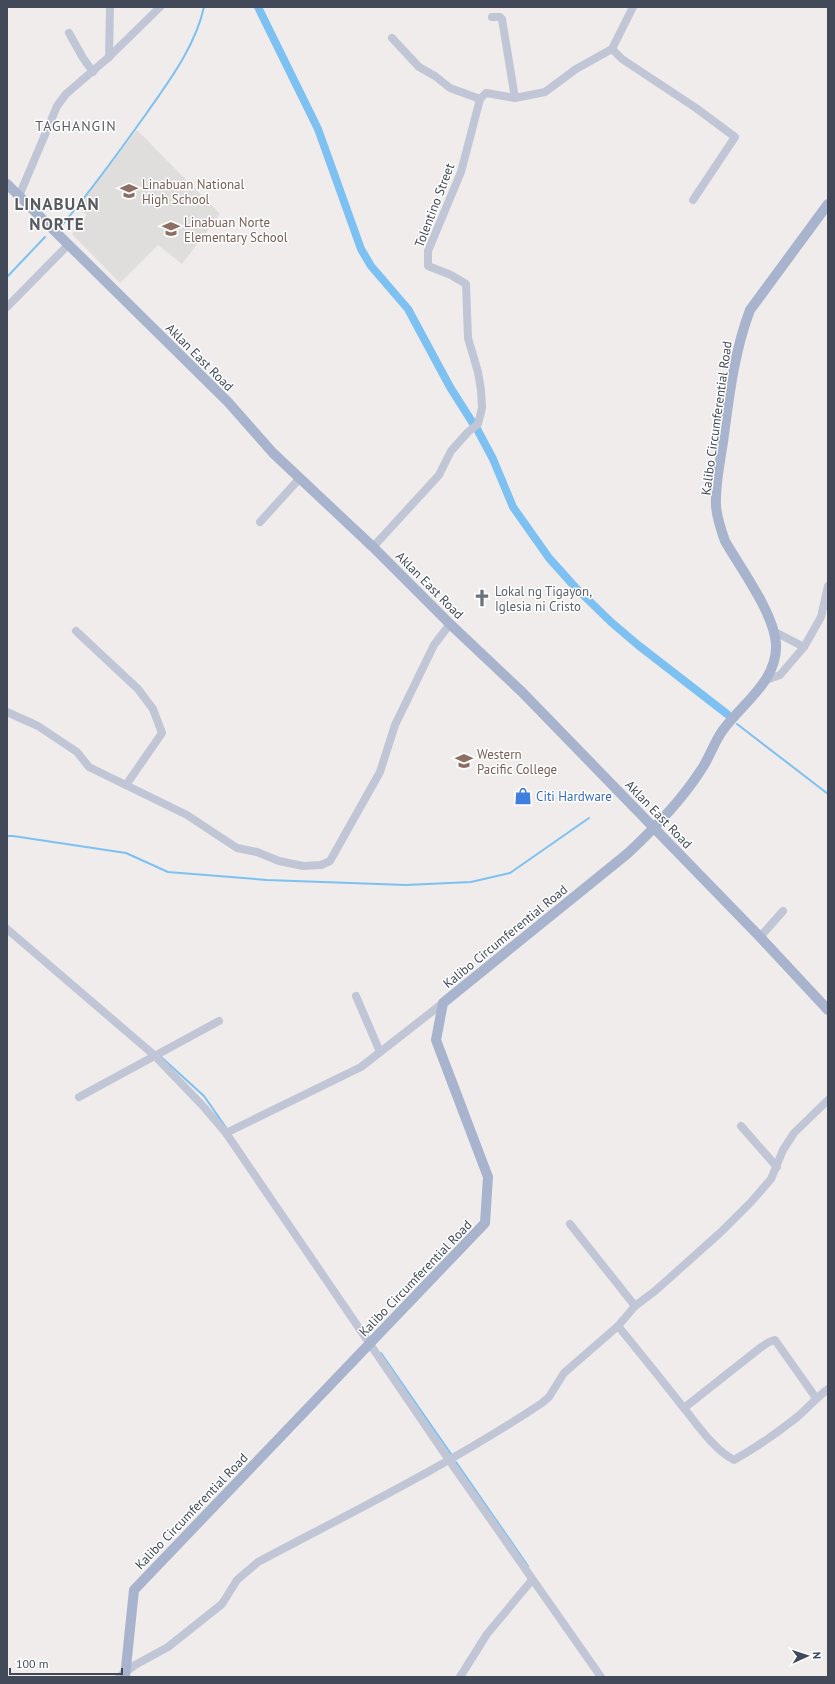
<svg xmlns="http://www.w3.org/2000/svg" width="835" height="1684" font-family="'PT Sans',sans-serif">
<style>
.education{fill:#e0dddd}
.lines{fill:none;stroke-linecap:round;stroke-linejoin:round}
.stream{stroke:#7dc0f2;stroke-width:2}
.canal{stroke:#7dc0f2;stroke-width:8}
.minor{stroke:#c0c6d5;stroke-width:8}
.major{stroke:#a8b3cd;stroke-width:10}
.labels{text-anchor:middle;stroke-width:3;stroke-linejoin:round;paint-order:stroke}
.education-label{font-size:13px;fill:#785e54;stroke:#fff;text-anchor:start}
.street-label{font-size:13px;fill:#424a5a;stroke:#fff}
.worship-label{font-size:13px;fill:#5b616d;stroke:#fff;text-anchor:start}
.shop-label{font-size:13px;fill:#366cbe;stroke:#fff;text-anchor:start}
.neighbourhood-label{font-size:14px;letter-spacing:1px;fill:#585a61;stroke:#fff}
.district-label{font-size:17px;font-weight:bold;letter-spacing:1px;fill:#585a61;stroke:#fff}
</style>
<rect width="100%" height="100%" fill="#efeceb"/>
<polygon class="education" points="137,130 220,214 182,264 158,245 120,283 72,234 87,215 78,207"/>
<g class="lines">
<g class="stream">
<path d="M63 224C92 189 119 152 146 114 169 81 195 47 204 7"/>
<polyline points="7,277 45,237"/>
<polyline points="737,724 828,794"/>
<polyline points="7,836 13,836 126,853 168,872 267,880 406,885 471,882 510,873 589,818"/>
<polyline points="160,1056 204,1096 227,1129"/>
<polyline points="381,1353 451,1454"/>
<polyline points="456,1462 528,1566"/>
</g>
<g class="canal">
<polyline points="258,7 318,129 361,249 371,266 408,309 450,387 474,425"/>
<polyline points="477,429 493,459 513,507 549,558 575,587 611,622 638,645 727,714"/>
</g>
<g class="minor">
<polyline points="492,17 500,17 502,19 515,98"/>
<polyline points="69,33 83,58 93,72"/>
<polyline points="392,38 419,67 435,76 450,88 480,99"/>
<polyline points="612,49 622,59 696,108 735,137 693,200"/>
<polyline points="109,57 110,7"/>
<polyline points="19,196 52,118 57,106 66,94 109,57 160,7"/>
<polyline points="7,307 68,245"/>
<polyline points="260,522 300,478"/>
<polyline points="373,547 439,475 451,451 468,432 478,424 482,408 481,390 478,372 468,338 466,284 451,275 428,266 428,251 461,172 480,99 486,93 515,98 545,92 576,69 612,49 633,7"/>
<polyline points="76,631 138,689 153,709 162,733 126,785"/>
<polyline points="775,632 804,647"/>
<polyline points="766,680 780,675 804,647 821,617 828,586"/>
<polyline points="7,712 38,726 77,752 89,767 187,815 237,848 257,852 279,861 303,866 321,865 330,861 380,772 395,725 434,645 450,624"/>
<polyline points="7,929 154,1055 202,1105 226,1133 449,1460 601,1677"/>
<polyline points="760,937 783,911"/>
<polyline points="356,996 380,1052"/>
<polyline points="79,1097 219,1021"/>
<polyline points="741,1126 777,1167"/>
<polyline points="226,1133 361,1067 443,1003"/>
<polyline points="570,1224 635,1306"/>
<path d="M618 1326C640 1353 662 1380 683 1407 697 1424 714 1450 734 1460 755 1448 777 1433 796 1418 807 1409 816 1398 828 1389"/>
<polyline points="684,1408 760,1348 769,1342 775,1340 816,1398"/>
<path d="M119 1677 135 1665 168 1647 222 1604 237 1580 258 1562C354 1511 452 1463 542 1403L549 1397 564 1373 618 1326 635 1306 655 1291 721 1232 751 1202 771 1179 783 1150 794 1133 828 1100"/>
<polyline points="460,1677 487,1634 532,1580"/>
</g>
<g class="major">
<polyline points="7,184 228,402 273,453 373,547 450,624 522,692 760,937 828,1010"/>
<path d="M125 1677 134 1590 485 1223 488 1177 436 1040 443 1003 627 854C654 829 681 801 701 770 710 757 714 742 723 730 743 703 778 680 776 644 774 613 741 569 725 541 721 530 717 518 716 506 715 485 720 462 723 442 729 397 734 352 750 310L828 204"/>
</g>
</g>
<defs>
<g id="school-bare" transform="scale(1.38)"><path d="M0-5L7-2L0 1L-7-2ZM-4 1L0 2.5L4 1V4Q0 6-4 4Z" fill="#8d6e63" stroke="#fff" stroke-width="2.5" paint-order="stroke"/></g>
<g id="church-bare" transform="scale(1.38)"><path d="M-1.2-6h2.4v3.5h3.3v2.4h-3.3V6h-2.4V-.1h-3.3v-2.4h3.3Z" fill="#6b7280" stroke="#fff" stroke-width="2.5" paint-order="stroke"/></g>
<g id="university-bare" transform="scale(1.38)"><path d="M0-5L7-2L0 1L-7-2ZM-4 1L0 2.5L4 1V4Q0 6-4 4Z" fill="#8d6e63" stroke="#fff" stroke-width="2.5" paint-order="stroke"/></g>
<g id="shop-bare" transform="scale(1.38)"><path d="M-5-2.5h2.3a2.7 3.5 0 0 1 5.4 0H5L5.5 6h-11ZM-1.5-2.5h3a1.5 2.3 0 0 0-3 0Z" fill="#3f7fe0" stroke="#fff" stroke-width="2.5" paint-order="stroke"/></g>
</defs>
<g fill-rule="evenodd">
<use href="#school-bare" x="129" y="191"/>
<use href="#school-bare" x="171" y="229"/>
<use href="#church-bare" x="482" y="598"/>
<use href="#university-bare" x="464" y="761"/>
<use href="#shop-bare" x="523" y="796"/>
</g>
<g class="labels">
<g class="education-label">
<text x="142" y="189">Linabuan National<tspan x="142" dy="15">High School</tspan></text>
<text x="184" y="227">Linabuan Norte<tspan x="184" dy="15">Elementary School</tspan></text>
<text x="477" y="759">Western<tspan x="477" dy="15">Pacific College</tspan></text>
</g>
<g class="street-label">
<text transform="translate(434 205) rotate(-69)" y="5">Tolentino Street</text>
<text transform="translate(200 357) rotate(45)" y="5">Aklan East Road</text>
<text transform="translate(716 418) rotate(-82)" y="5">Kalibo Circumferential Road</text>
<text transform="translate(430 585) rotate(45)" y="5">Aklan East Road</text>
<text transform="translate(659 814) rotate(46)" y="5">Aklan East Road</text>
<text transform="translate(505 936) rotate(-39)" y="5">Kalibo Circumferential Road</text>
<text transform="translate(415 1278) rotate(-46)" y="5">Kalibo Circumferential Road</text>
<text transform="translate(191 1511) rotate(-46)" y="5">Kalibo Circumferential Road</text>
</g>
<g class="worship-label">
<text x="495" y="596">Lokal ng Tigayon,<tspan x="495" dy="15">Iglesia ni Cristo</tspan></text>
</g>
<g class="shop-label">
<text x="536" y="801">Citi Hardware</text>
</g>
<g class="neighbourhood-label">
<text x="76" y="131">TAGHANGIN</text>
</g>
<g class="district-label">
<text x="57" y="210">LINABUAN<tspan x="57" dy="20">NORTE</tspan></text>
</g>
</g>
<rect width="835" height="1684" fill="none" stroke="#424a5a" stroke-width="16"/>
<g transform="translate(807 1656) rotate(87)" stroke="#ffffff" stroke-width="3" paint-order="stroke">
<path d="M0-3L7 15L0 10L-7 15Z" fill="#424a5a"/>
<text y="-6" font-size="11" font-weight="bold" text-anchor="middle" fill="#424a5a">N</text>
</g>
<path d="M10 1668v6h112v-6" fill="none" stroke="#424a5a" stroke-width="2"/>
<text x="16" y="1668" font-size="12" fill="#424a5a" stroke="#ffffff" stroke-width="3" paint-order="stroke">100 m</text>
</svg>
